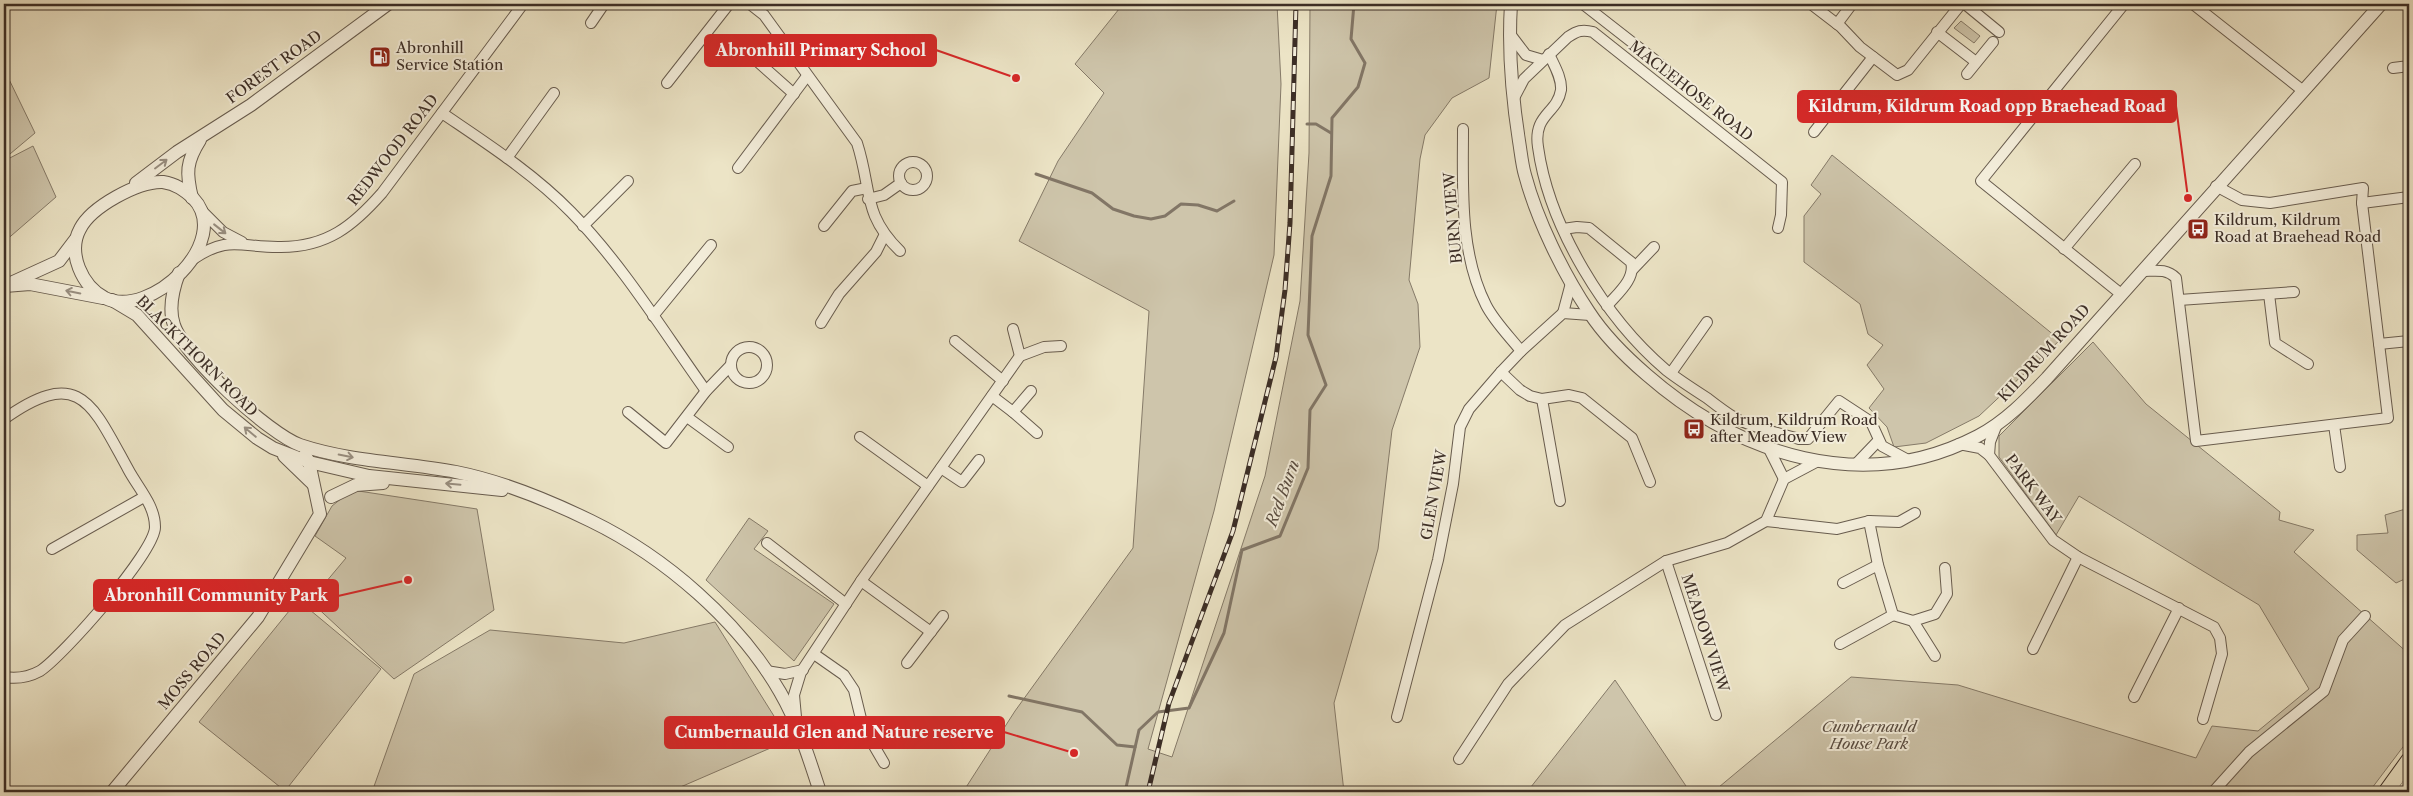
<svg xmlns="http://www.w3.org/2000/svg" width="2413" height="796" font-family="'Libre Caslon Text',serif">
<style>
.green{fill:#cec5ab;stroke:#857a68}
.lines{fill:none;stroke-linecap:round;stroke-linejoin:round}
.stream{stroke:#827666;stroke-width:3}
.minor-casing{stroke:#685c4e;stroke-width:12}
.tertiary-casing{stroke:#685c4e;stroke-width:14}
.primary-casing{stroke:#3c2e26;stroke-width:17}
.minor{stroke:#f3edda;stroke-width:10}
.tertiary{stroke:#f3edda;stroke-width:12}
.primary{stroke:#ece4c6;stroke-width:15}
.rail-casing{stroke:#3c2e26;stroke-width:5}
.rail{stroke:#f3edda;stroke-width:3;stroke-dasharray:9;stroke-linecap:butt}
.oneway{stroke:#988e80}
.labels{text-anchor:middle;stroke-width:4;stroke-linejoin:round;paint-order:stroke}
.poi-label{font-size:15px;fill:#3c2e26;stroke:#f3edda;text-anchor:start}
.street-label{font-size:15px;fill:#3c2e26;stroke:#f3edda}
.park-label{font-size:15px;font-style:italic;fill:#594c41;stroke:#f3edda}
.water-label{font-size:16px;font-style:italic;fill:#594c40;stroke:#f3edda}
.leader{fill:none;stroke:#d62828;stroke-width:2}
.callout-dot{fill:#d62828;stroke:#f3edda;stroke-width:2}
.callout{fill:#d62828;stroke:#d62828;stroke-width:2}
.callout-label{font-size:16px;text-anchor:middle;font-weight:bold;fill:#fff}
</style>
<rect width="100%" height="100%" fill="#ece4c6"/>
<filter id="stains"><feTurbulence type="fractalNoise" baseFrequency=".004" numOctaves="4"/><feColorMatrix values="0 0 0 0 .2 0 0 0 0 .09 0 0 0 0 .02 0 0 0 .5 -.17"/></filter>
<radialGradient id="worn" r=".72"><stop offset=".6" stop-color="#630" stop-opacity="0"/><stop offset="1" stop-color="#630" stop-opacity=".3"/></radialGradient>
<g class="green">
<polygon points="1123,4 1277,4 1281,84 1274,255 1214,511 1148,749 1172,757 1265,476 1300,301 1309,153 1310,4 1497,4 1489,78 1452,98 1425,135 1420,159 1409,280 1418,304 1420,347 1392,430 1378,549 1334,703 1344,792 963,792 1015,711 1133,548 1149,311 1019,241 1058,161 1104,93 1075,64"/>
<polygon points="1961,21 1980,36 1974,43 1954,28"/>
<polygon points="4,69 35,133 4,159"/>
<polygon points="33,146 56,197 4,242 4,161"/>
<polygon points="1832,155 2060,340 1979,416 1926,443 1894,447 1887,427 1869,408 1884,389 1867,365 1883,345 1868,334 1860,304 1804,262 1804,216 1821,194 1811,185"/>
<polygon points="2093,342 2146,404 2280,512 2279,520 2314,530 2294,552 2409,654 2409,739 2369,792 1713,792 1851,677 1958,685 2196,758 2212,726 2258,731 2309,689 2259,605 2079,496 2056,535 1999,457 1999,436"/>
<polygon points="352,490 477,509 494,610 394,679 310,601 346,558 315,536 332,506"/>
<polygon points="2409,508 2409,577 2396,583 2357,550 2357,535 2388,533 2385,515"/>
<polygon points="749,518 768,531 754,549 834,604 794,661 706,580"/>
<polygon points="298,600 381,669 285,791 199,722"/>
<polygon points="715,622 789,740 669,792 372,792 414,674 490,630 624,643"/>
<polygon points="1615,680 1690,792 1527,792"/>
</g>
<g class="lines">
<g class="stream">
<polyline points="1307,124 1316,124 1331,133"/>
<polyline points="1036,174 1092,193 1113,209 1134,216 1151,219 1165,216 1181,204 1198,205 1217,211 1234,201"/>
<polyline points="1009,696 1082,712 1117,745 1135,747"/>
<polyline points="1125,792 1139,730 1158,712 1189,708 1224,633 1242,550 1280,536 1308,468 1310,410 1326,385 1308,335 1312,236 1331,176 1332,118 1358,87 1365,63 1351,39 1354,4"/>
</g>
<g class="minor-casing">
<g id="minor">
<path d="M750 4 764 15 857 143C872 189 862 214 900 251"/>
<polyline points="1583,4 1665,68"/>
<polyline points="1811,4 1841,27 1860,47 1897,75 1908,70 1961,4"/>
<polyline points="1965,4 1999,32"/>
<polyline points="2193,4 2302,90"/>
<polyline points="591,23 604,4"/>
<polyline points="1837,24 1852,4"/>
<polyline points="1937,32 1976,62"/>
<polyline points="1510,34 1526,55 1543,60"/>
<path d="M1549 54C1554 65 1562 78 1561 90 1557 114 1533 114 1538 147 1549 227 1605 318 1666 370 1679 380 1693 389 1707 398 1716 405 1725 412 1735 418 1753 428 1779 433 1799 439H1808L1839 401 1871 422 1882 446 1908 460"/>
<polyline points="757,61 794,94"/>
<polyline points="2393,68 2409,66"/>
<polyline points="1967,74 1993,42"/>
<polyline points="667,83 729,4"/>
<polyline points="1817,99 1831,109"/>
<path d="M1513 100 1524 79 1568 37C1577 31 1582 29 1593 32L1782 182 1781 215 1778 228"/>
<path d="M442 113C486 143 533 173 571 212 623 265 663 331 706 391"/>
<path d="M1463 129C1463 186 1459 252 1486 305 1494 321 1509 336 1521 351"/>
<polyline points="1814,132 1873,57"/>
<polyline points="507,158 554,93"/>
<circle cx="913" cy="176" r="14"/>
<polyline points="738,168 807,76"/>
<polyline points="868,199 884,195 901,183"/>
<polyline points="2362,203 2409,197"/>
<polyline points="201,210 223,232 242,242"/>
<polyline points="583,226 628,181"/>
<polyline points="824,226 852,191 867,188"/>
<path d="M1563 229 1577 227 1589 228 1631 262C1636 279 1617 294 1607 306"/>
<polyline points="2064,249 2135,164"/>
<path d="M192 260C229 234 241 248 281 247 327 247 353 226 382 193L523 4"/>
<polyline points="1633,269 1654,247"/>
<path d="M2142 271C2155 271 2166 268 2176 278L2196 441 2388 418 2362 203 2363 188 2270 203 2242 200 2216 186"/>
<polyline points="2121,294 1981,181 2124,4"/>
<polyline points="2269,294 2275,343 2308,364"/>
<polyline points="2179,300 2294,292"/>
<polyline points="1563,313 1571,283"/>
<polyline points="653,316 711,245"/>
<polyline points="821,323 839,294 876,252 884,236"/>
<polyline points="1013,329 1020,356"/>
<polyline points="955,341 1003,381"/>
<polyline points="2379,344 2409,341"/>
<circle cx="749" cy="365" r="18"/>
<polyline points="1501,372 1520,390 1530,396 1542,399 1569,395 1582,398 1632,438 1650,482"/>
<polyline points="1671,373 1707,322"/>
<polyline points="992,396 1013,412 1031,391"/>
<polyline points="1542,399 1560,501"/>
<polyline points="628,412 666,443 706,391 731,365"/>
<polyline points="1013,412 1037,433"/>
<polyline points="687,417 728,447"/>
<path d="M4 419C80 365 92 404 128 469 138 488 155 505 155 527 155 552 63 656 40 671 29 677 16 679 4 677"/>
<polyline points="2334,425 2340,467"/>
<polyline points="860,437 928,486"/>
<polyline points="1959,444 1980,448 1989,455 2053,540 2078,557 2214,627 2220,638 2222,654 2203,719"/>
<polyline points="1769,449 1784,479"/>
<polyline points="1989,455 1990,442 1997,424"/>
<polyline points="1856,464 1878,441"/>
<polyline points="941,468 962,482 979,460"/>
<polyline points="1766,521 1837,529 1869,521 1899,522 1915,513"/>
<polyline points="1869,521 1878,565 1893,615 1913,621 1935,614 1947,594 1945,568"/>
<polyline points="767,543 846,604"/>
<polyline points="52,549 144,497"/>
<polyline points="1666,561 1716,715"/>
<polyline points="861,581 931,632"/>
<polyline points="1843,583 1878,565"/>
<polyline points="1913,621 1935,656"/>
<polyline points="1840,644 1893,615"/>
<polyline points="2033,649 2078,557"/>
<polyline points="814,654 844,675 854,690 863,727 884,763"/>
<polyline points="907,663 943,616"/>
<polyline points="766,671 785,674 803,670"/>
<polyline points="2134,697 2179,608"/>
<polyline points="796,717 794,695 801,672 861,581 1020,356 1044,347 1061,346"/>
<polyline points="1397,717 1438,560 1453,484 1460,427 1469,409 1501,372 1521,351 1563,313 1590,315"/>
<polyline points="1459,759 1508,684 1565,625 1666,561 1727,543 1766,521 1784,479 1818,461"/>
<polyline points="2213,792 2249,752 2324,691 2343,640 2365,616"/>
</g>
</g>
<g class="tertiary-casing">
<g id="tertiary">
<path d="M1511 4C1508 50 1512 96 1519 141 1521 153 1522 165 1525 175 1537 220 1563 273 1589 312 1604 335 1626 357 1647 375 1739 455 1863 496 1978 436 2005 422 2026 400 2047 378L2381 4"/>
<path d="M163 182C176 184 184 190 193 198 234 241 150 320 105 298 82 286 67 253 80 229 91 207 138 181 163 182Z"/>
<polyline points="136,183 177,152 251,105 388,4"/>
<path d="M192 198C186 173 186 162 200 140"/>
<path d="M179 273C173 289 168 308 174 325 184 356 269 434 300 445 351 462 404 462 456 472 501 481 550 501 591 521 665 557 739 621 780 692 798 723 809 758 820 792"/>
<polyline points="13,282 59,261 75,240"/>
<polyline points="5,286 30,284 103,298"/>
<polyline points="112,300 137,315 223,410 257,438 273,448 309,462 369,476 502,490"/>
<polyline points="284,456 313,484"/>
<polyline points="331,497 356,485 383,483"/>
<polyline points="112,792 258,617 320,514 309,462 305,455"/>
</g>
</g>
<g class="primary-casing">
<g id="primary">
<polyline points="2386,792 2409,760"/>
<polyline points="2405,792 2409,786"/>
</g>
</g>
<use href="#minor" class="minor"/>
<use href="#tertiary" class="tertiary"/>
<use href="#primary" class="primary"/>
<g class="rail-casing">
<polyline id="rail" points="1148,792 1169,703 1233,531 1276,357 1285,290 1290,223 1296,4"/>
</g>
<use href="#rail" class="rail"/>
</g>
<defs><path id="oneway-shaft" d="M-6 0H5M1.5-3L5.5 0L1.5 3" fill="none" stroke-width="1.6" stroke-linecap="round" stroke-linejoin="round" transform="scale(1.25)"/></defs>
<g class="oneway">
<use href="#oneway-shaft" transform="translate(161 164) rotate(-37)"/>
<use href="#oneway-shaft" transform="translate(220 229) rotate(38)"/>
<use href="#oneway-shaft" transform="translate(73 292) rotate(-169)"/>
<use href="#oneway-shaft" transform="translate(250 432) rotate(-140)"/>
<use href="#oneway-shaft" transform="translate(346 456) rotate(11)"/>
<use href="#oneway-shaft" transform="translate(453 484) rotate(-175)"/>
</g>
<defs>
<g id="fuel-square" transform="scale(1.125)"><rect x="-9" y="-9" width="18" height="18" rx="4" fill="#8f2418" stroke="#f3edda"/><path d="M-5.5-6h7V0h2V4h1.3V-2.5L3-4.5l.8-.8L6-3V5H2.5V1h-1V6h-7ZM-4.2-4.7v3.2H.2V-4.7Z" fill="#fff"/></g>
<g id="bus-square" transform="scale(1.125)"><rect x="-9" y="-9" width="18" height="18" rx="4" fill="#8f2418" stroke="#f3edda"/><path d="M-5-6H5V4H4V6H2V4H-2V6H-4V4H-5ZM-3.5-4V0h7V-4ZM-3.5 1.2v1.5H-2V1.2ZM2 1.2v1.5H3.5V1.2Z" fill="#fff"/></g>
</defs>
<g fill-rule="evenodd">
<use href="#fuel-square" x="380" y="57"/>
<use href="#bus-square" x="2198" y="229"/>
<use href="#bus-square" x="1694" y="429"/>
</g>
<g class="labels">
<g class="poi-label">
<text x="396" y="53">Abronhill<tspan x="396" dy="17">Service Station</tspan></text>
<text x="2214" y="225">Kildrum, Kildrum<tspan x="2214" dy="17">Road at Braehead Road</tspan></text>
<text x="1710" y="425">Kildrum, Kildrum Road<tspan x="1710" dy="17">after Meadow View</tspan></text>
</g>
<g class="street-label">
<text transform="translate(274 67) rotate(-36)" y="5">FOREST ROAD</text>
<text transform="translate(1691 91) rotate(38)" y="5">MACLEHOSE ROAD</text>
<text transform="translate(393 150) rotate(-52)" y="5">REDWOOD ROAD</text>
<text transform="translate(1453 218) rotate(-95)" y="5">BURN VIEW</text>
<text transform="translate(2044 353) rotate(-47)" y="5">KILDRUM ROAD</text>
<text transform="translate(197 356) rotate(45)" y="5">BLACKTHORN ROAD</text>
<text transform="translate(2033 489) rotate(53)" y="5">PARK WAY</text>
<text transform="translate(1434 495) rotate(-80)" y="5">GLEN VIEW</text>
<text transform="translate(1705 633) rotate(72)" y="5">MEADOW VIEW</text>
<text transform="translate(192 671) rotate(-50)" y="5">MOSS ROAD</text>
</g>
<g class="park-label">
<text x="1869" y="732">Cumbernauld<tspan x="1869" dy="17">House Park</tspan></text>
</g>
<g class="water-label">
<text transform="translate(1282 493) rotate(-70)" y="6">Red Burn</text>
</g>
</g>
<path class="leader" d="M1016 78L936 50M2188 198L2176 106M408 580L338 596M1074 753L1004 732"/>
<g class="callout-dot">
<circle cx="1016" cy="78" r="5"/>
<circle cx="2188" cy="198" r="5"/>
<circle cx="408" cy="580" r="5"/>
<circle cx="1074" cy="753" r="5"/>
</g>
<g class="callout">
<rect x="705" y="35" width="231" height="31" rx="5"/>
<rect x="1798" y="91" width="378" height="31" rx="5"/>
<rect x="94" y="580" width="244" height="31" rx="5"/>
<rect x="665" y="717" width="339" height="31" rx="5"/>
</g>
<g class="callout-label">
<text x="821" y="56">Abronhill Primary School</text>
<text x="1987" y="112">Kildrum, Kildrum Road opp Braehead Road</text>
<text x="216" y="601">Abronhill Community Park</text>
<text x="834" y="738">Cumbernauld Glen and Nature reserve</text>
</g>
<rect width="2413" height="796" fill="none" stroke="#ece4c6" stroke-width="20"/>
<rect x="5" y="5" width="2403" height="786" fill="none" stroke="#3c2e26" stroke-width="2.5"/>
<rect x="10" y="10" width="2393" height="776" fill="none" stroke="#3c2e26"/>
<rect width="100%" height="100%" filter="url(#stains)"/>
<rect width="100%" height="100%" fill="url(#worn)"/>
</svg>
